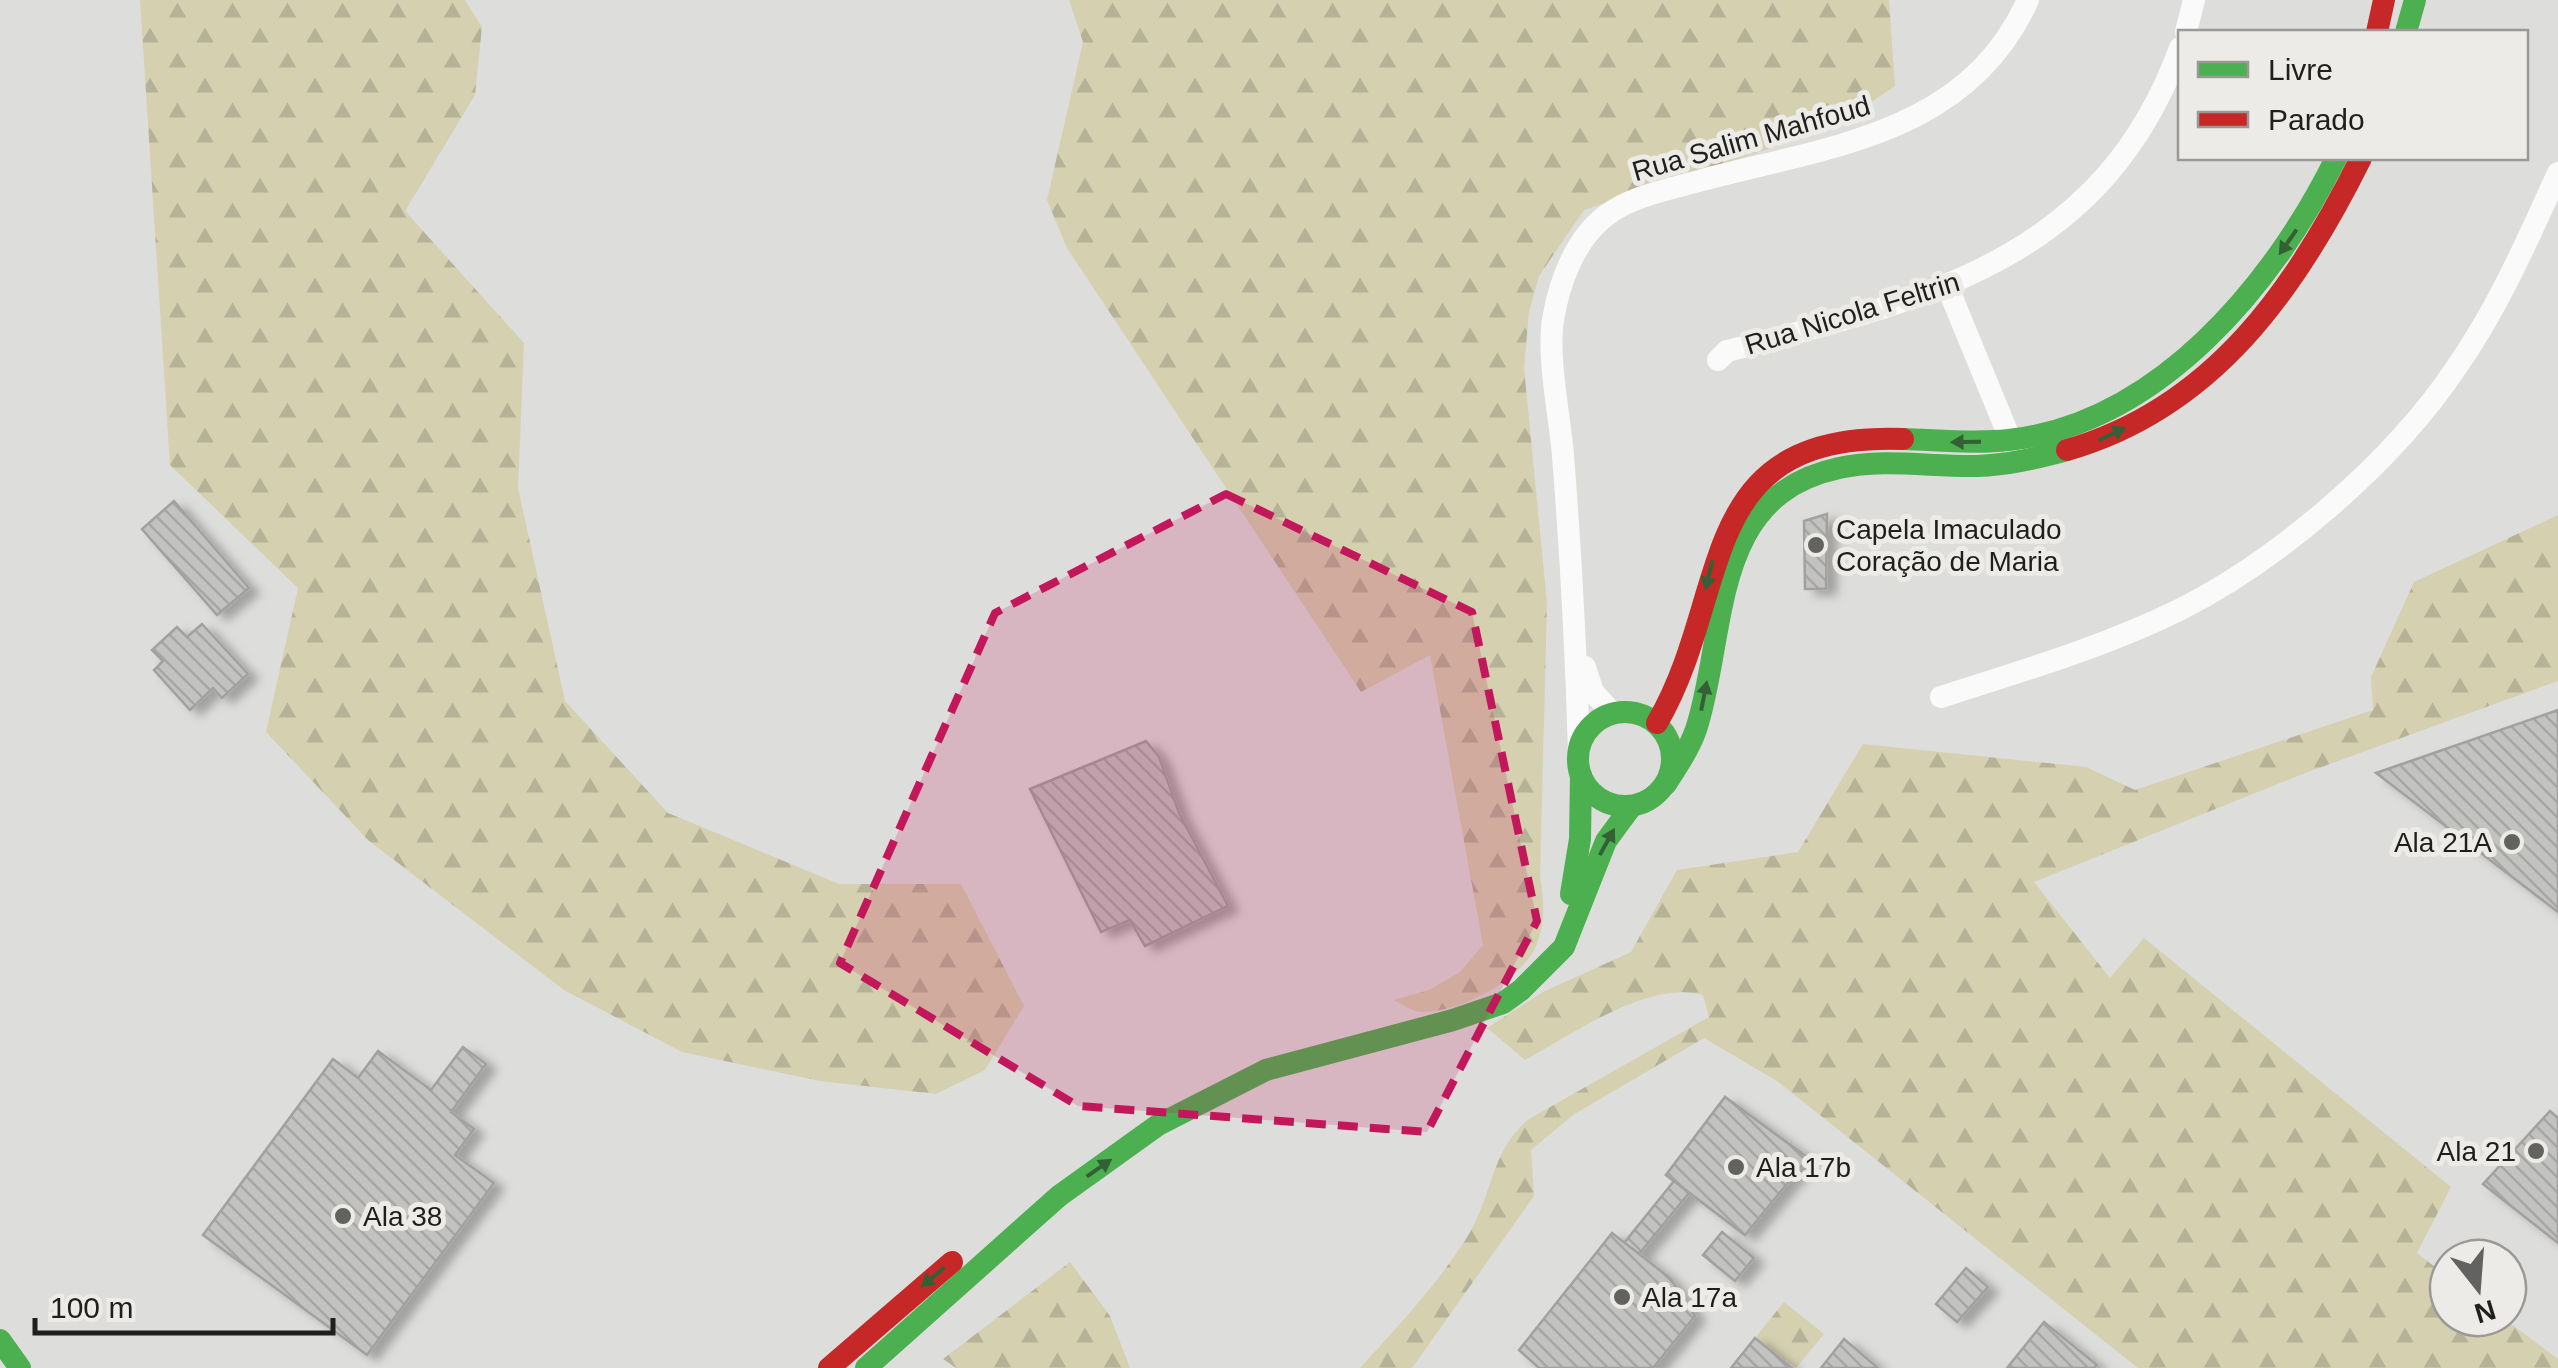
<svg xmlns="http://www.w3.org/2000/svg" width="2558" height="1368" font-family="Helvetica,sans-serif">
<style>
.forest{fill:url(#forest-firs)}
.building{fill:url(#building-back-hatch);stroke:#a2a1a0;stroke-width:2.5;filter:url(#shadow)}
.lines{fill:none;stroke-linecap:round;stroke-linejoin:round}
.street{stroke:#fafafa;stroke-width:22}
.fast{stroke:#4caf50;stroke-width:22}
.jam{stroke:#c62828;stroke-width:22}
.oneway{fill:#336034}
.marked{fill:#c2185b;fill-opacity:0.2;stroke:#c2185b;stroke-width:8;stroke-dasharray:20 12;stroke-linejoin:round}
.poi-dot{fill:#626260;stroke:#ecebe7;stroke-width:4}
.labels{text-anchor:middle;stroke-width:10;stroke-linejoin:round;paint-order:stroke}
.street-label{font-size:28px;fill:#1f1f1e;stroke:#ecebe7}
.poi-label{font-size:28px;fill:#1f1f1e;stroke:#ecebe7;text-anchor:start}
</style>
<defs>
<pattern id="forest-firs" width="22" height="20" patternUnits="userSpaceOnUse" patternTransform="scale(2.5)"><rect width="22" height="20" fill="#d4d0b0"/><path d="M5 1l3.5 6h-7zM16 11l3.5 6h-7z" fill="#b6b297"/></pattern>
<pattern id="building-back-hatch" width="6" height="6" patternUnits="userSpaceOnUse" patternTransform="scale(2.5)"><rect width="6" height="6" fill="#c2c2c0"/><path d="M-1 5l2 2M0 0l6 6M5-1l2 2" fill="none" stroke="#a6a6a5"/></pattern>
<filter id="shadow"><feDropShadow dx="10" dy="5.5" stdDeviation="5" flood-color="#0004"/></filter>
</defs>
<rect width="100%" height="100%" fill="#dddddb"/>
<g class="forest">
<polygon points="140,0 465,0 482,27 475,95 405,211 524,343 518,488 565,701 668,813 839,884 961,884 1024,1006 985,1070 936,1094 820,1081 682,1052 564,990 368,840 266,732 298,588 170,465"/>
<path d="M1069 0H1889L1895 86 1834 127 1584 210 1539 276 1529 312 1524 368 1547 603 1540 876C1544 901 1546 921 1536 946 1521 981 1460 1012 1423 1012 1413 1012 1403 1005 1394 1000L1429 990 1460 972 1483 945 1430 655 1361 692 1067 248 1047 200 1083 42Z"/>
<path d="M2558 515V681L2305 773 2034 882 2110 978 2144 938 2451 1187 2417 1253 2448 1277V1318H2503L2558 1359V1368H2138L1777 1081 1704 1038 1573 1115 1531 1150 1534 1196 1412 1368H1360C1398 1326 1439 1283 1469 1234 1493 1193 1491 1150 1529 1119L1709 1017 1703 995C1649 979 1573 1034 1525 1060L1487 1028 1543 992 1631 952 1677 870 1798 852 1863 744 2086 767 2135 790 2373 710 2371 677 2414 582Z"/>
<polygon points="1070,1262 1110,1316 1130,1368 956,1368 943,1359"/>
<polygon points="1784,1302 1824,1334 1796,1368 1755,1338"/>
</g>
<g class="building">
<polygon points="174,501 249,588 217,615 142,529"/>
<polygon points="1827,514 1826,589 1805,589 1804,521"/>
<polygon points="202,624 248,674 222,698 213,688 190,710 154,670 163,661 152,650 177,627 187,637"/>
<polygon points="2558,710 2558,912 2376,773"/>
<polygon points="1146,741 1159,757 1179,813 1228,906 1145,946 1130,920 1101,932 1030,789"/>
<polygon points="463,1047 486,1064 451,1112 474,1129 455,1155 494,1183 367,1355 203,1235 333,1059 358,1078 378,1051 431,1090"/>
<polygon points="1725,1097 1808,1158 1745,1235 1666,1175"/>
<polygon points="1725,1097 1808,1158 1745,1235 1666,1175"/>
<polygon points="2550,1111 2558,1118 2558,1243 2483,1184"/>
<polygon points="1674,1181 1689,1193 1639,1254 1624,1243"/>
<polygon points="1722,1232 1754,1258 1735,1281 1703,1255"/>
<polygon points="1612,1233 1670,1278 1695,1316 1653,1368 1539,1368 1519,1350"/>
<polygon points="1966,1268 1988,1287 1957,1322 1936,1304"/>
<polygon points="2044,1322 2097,1365 2094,1368 2007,1368"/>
<polygon points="1755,1338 1792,1368 1731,1368"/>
<polygon points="1844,1339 1878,1368 1821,1368"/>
</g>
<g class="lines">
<g class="street">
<polyline points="2186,32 2194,0"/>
<polyline points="1948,288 2015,451"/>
<path d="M1718 360 1727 351C1924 300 2102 261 2180 48"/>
<polyline points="1585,667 1593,692 1613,714"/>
<path d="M1941 697C2021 671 2101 648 2177 611 2278 561 2393 462 2456 368 2498 308 2528 239 2558 173"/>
<path d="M1579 751C1576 652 1571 555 1563 456 1560 417 1547 358 1553 320 1559 283 1575 238 1607 215 1633 195 1675 188 1706 179 1832 146 1968 133 2028 0"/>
</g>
<g class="fast">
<polyline points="2406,32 2415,0"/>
<path d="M1903 439C1938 440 1974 444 2009 440 2159 423 2274 284 2336 158"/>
<circle cx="1625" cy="759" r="47"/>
<path d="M1666 784C1678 765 1692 745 1698 723 1727 625 1711 495 1839 468 1884 458 1931 467 1977 466 2008 465 2037 458 2067 450"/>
<polyline points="1571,894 1580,839 1581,776"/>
<polyline points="0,1340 20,1368"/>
<polyline points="866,1368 1059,1196 1158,1125 1266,1070 1453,1020 1503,1003 1521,990 1564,947 1606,841 1631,807"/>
</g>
<g class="jam">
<polyline points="2377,32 2384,0"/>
<path d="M2067 450C2214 408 2297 287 2361 158"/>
<path d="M1657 723C1734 591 1691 432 1903 439"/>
<polyline points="829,1368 952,1262"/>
</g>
</g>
<defs><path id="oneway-solid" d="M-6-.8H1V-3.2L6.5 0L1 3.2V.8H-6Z" transform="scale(2.5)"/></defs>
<g class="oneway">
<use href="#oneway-solid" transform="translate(2288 242) rotate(125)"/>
<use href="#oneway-solid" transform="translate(2112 434) rotate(-26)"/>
<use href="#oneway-solid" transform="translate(1966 442) rotate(179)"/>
<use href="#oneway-solid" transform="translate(1709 575) rotate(104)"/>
<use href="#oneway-solid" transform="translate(1704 696) rotate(-79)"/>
<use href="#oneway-solid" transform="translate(1607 842) rotate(-61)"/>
<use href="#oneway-solid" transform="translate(1099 1168) rotate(-35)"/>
<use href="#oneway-solid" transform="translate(933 1277) rotate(140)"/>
</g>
<path class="marked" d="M1226 494 1472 612 1537 921 1427 1132 1078 1106 840 963 995 613Z"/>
<g class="poi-dot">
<circle cx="1816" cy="545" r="10"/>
<circle cx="2512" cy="842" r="10"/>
<circle cx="2536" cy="1151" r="10"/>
<circle cx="1736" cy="1167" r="10"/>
<circle cx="343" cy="1216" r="10"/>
<circle cx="1622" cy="1297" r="10"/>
</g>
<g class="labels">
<g class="street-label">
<text transform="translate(1751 138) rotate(-16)" y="10">Rua Salim Mahfoud</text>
<text transform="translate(1852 313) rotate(-17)" y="10">Rua Nicola Feltrin</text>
</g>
<g class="poi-label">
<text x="1836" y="539">Capela Imaculado<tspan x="1836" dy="32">Coração de Maria</tspan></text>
<text x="2492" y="852" text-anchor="end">Ala 21A</text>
<text x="2516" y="1161" text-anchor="end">Ala 21</text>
<text x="1756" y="1177">Ala 17b</text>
<text x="363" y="1226">Ala 38</text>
<text x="1642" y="1307">Ala 17a</text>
</g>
</g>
<rect x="2178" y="30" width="350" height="130" fill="#ecebe7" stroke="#9a9997" stroke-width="2.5"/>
<rect x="2198" y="62" width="50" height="15" fill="#4caf50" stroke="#9a9997" stroke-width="2.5"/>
<text x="2268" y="80" font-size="30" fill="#1f1f1e">Livre</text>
<rect x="2198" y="112" width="50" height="15" fill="#c62828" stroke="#9a9997" stroke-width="2.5"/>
<text x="2268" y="130" font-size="30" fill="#1f1f1e">Parado</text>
<g transform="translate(2478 1288) rotate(163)"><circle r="48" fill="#ecebe7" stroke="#9a9997" stroke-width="2.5"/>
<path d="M0-8L18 38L0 25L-18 38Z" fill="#626260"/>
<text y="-15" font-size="28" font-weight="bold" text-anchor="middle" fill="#1f1f1e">N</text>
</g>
<path d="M35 1318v15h298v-15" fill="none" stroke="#1f1f1e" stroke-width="5"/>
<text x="50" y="1318" font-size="30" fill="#1f1f1e" stroke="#ecebe7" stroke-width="8" paint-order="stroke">100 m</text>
</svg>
